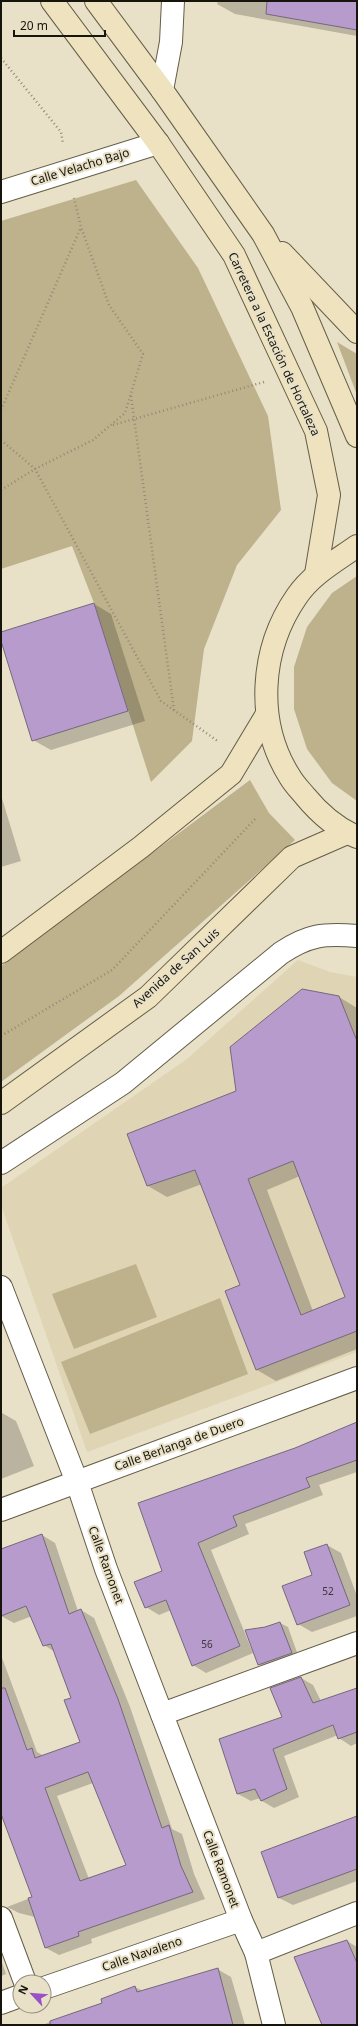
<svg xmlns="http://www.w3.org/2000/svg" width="358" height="2026" font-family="'Noto Sans',sans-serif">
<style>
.built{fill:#dfd4b4}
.green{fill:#beb28c}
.shadow{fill:#0003;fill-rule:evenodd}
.building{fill:#b79bcd;stroke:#74687d;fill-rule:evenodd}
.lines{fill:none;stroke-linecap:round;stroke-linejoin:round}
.street-casing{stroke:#645d47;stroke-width:24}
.secondary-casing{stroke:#645d47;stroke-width:24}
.path{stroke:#908a77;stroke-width:2.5;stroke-dasharray:1 3;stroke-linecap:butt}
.street{stroke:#fff;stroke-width:22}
.secondary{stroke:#eee3be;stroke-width:22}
.labels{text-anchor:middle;stroke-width:4;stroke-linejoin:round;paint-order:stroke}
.number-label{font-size:10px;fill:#3f363c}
.street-label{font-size:12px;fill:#17140b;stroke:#e8e0c7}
</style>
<rect width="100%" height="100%" fill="#e8e0c7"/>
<polygon class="built" points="298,960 330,972 357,977 357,1352 87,1452 1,1205 1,1188 187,1059"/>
<g class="green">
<polygon points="136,180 198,268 268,416 281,510 237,565 204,649 192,741 151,782 94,603 72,546 1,569 1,221"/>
<polygon points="337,342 357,354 357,395"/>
<polygon points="357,576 357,801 332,783 307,749 294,709 294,667 307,627 332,593"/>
<polygon points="250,780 269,813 295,840 119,996 1,1082 1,966"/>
<polygon points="136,1264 157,1317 74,1349 52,1294"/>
<polygon points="220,1298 248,1374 90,1434 61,1362"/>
</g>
<g class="shadow">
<polygon points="218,1 357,1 357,36 235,14 217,4"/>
<polygon points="94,604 111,614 145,721 51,750 33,740 1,633"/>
<polygon points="1,795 21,861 1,867"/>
<path d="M339 997 357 1008V1349L276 1381 257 1370 241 1285 202 1184 167 1197 148 1186 237 1092ZM300 1176 346 1298 313 1311 267 1190Z"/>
<polygon points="2,1413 16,1421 34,1466 1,1479"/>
<polygon points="357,1424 357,1472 319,1485 323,1495 245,1524 249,1534 211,1550 253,1653 206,1673 193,1665 171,1610 159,1615 146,1607 163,1571 295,1449"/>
<path d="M42 1535 55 1543 78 1611 81 1610 94 1618 130 1707 172 1829 182 1834 194 1874 205 1899 91 1939 92 1943 59 1955 46 1948 35 1917 19 1913 7 1907 33 1897 1 1812V1655L37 1752 44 1756 81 1743 72 1698 55 1652 44 1645 32 1616 14 1623 1 1616V1550ZM93 1783 127 1866 89 1879 57 1796Z"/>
<polygon points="327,1545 341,1553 357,1596 357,1616 312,1632 298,1624"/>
<polygon points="280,1623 288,1627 299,1658 267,1668 259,1664 266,1628"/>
<polygon points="301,1678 313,1685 321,1701 357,1688 357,1743 351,1746 339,1738 338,1735 284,1756 299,1797 274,1808 262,1801 260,1798 251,1801 238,1794 284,1717"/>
<polygon points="357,1817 357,1881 293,1905 279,1898"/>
<polygon points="347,1941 357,1947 357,2025 323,2025"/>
<polygon points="1,1960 6,1974 1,1976"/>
<polygon points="217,1969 231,1977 245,2025 42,2025 104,2003 135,1987 143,1991"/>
</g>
<g class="building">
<polygon points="267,1 357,1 357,30 266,14"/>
<polygon points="94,603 128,711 32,741 1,641 1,632"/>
<path d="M302 989 339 996 357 1041V1331L256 1370 225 1291 240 1285 195 1170 147 1186 127 1134 236 1091 230 1047ZM293 1161 345 1297 301 1315 248 1179Z"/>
<polygon points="357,1422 357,1460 306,1478 310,1487 233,1516 237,1526 198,1543 240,1646 192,1666 166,1600 145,1608 134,1582 162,1571 138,1503 295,1448"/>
<path d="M42 1534 69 1614 81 1609 118 1699 162 1828 169 1825 181 1866 193 1892 78 1932 79 1936 45 1948 28 1898 32 1897 1 1814V1688H5L27 1750 32 1748 35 1758 80 1742 64 1700 71 1698 51 1644 43 1646 26 1606 1 1616V1549ZM88 1772 126 1865 80 1881 45 1788Z"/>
<polygon points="327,1544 350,1605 297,1625 282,1586 312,1575 304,1552"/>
<polygon points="280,1622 292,1653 258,1665 245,1630 265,1627"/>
<polygon points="301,1677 313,1703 357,1688 357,1732 338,1739 333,1725 273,1749 287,1789 261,1801 255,1789 237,1794 219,1739 282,1717 270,1688"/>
<polygon points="357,1816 357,1869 278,1898 261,1852"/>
<polygon points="347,1940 357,1963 357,2025 322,2025 294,1957"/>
<polygon points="218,1968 233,2025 50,2025 50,2021 102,2003 101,1999 135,1986 137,1992"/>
</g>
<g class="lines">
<g class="street-casing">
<g id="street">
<polyline points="162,90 171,42 173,1"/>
<polyline points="1,192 158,143"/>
<path d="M1 1163 123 1083 281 953C308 935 324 933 357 936"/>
<polyline points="1,1287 77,1482 106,1569 241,1920 256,1953 274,2025"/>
<polyline points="1,1510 357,1378"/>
<polyline points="162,1714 357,1643"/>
<polyline points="1,1918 25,1982"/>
<polyline points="256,1953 357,1913"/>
<polyline points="44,1988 241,1920"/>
<polyline points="1,2003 20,1996"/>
</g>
</g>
<g class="secondary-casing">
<g id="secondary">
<polyline points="52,1 158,143 234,255 316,431 329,495 316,574"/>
<polyline points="96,1 162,90 263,234 302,307 357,436"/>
<polyline points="282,253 357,332"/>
<path d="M357 546C336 561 312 574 297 596 260 649 255 722 290 777 294 784 300 790 305 796 319 813 336 828 357 837"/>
<polyline points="1,952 141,847 231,774 267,714"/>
<polyline points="1,1103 148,997 292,857 347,833"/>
</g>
</g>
<g class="path">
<polyline points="1,58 61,132 63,144"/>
<polyline points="131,396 174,710"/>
<polyline points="1,410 81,227"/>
<polyline points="113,425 264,382"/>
<polyline points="1,440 35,469 161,701 219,742"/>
<polyline points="1,490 35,469 93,440 125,413 143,354 109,305 81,227 74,198"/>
<polyline points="1,1036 112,970 257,817"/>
</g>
<use href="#street" class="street"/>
<use href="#secondary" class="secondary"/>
</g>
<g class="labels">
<g class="number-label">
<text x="328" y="1595">52</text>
<text x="207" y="1648">56</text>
</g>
<g class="street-label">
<text transform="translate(80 167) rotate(-17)" y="4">Calle Velacho Bajo</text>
<text transform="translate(274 344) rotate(65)" y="4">Carretera a la Estación de Hortaleza</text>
<text transform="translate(176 968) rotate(-42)" y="4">Avenida de San Luis</text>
<text transform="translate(179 1444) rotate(-20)" y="4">Calle Berlanga de Duero</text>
<text transform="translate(106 1565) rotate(70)" y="4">Calle Ramonet</text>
<text transform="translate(221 1869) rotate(69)" y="4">Calle Ramonet</text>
<text transform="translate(142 1954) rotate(-19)" y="4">Calle Navaleno</text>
</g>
</g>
<rect width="358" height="2026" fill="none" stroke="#17140b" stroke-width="4"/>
<g transform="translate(32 1994) rotate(296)"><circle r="19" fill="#e8e0c7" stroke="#948e7c"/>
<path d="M0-3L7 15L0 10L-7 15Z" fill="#9852c6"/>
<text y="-6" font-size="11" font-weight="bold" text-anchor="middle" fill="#17140b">N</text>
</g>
<path d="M14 30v6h91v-6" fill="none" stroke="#17140b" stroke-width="2"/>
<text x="20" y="30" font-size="12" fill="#17140b" stroke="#e8e0c7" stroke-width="3" paint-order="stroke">20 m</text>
</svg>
